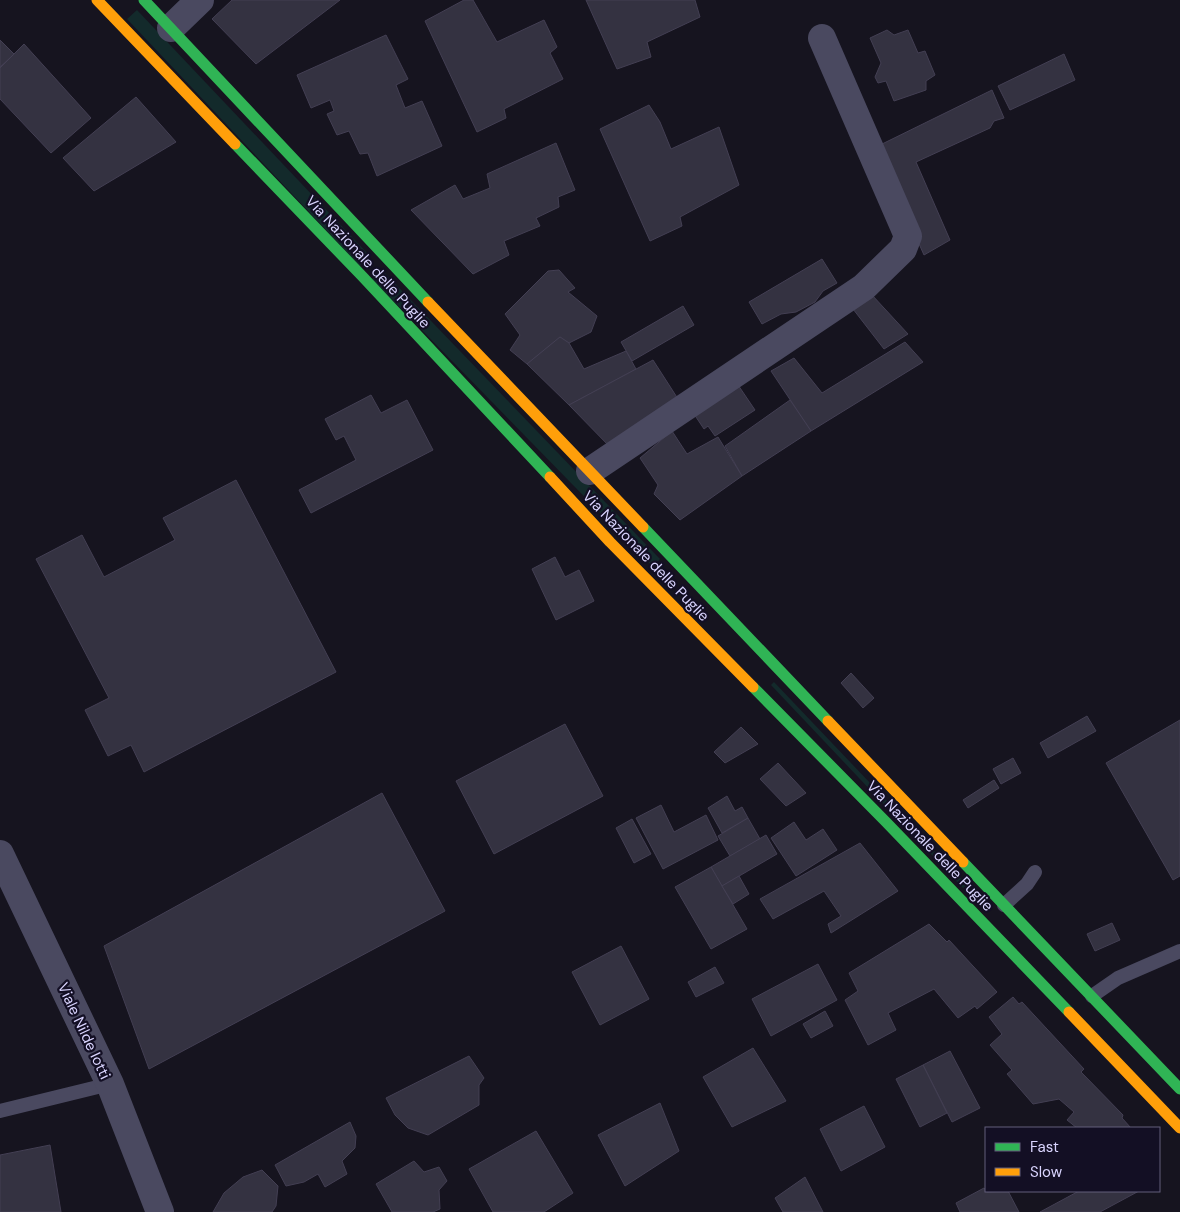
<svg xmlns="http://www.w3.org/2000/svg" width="1180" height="1212" font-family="'DM Sans',sans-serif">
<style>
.green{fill:#132a2b}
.building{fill:#343241;stroke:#433f53}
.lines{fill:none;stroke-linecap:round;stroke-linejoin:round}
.lane{stroke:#4a4960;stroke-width:14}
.street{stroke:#4a4960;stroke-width:28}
.fast{stroke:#30b455;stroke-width:11}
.slow{stroke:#ff9f0a;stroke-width:11}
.labels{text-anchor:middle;stroke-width:4.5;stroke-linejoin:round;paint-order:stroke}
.street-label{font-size:15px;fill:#d9d4fe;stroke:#130f24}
</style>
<rect width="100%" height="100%" fill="#16141f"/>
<g class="green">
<polygon points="137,10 370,256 360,266 127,19"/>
<polygon points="381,269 660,559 653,567 372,279"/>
<polygon points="774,682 967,885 963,888 771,685"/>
</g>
<g class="building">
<polygon points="232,0 340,0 256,64 212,19"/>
<polygon points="464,0 473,0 497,42 544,20 557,47 550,53 563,79 504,109 506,118 477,132 425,21"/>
<polygon points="586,0 695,0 700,17 647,42 651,57 617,69"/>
<polygon points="887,30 894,35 908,30 918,53 925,51 935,75 926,81 926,90 894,101 886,81 878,83 875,77 881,63 870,38"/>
<polygon points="386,35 408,79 396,85 405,108 422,101 442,146 377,176 368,153 360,154 349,131 337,135 327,114 334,111 330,100 311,108 297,75"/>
<polygon points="0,40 14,54 0,67"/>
<polygon points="24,44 91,118 51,153 0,99 0,68"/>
<polygon points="1064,54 1075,80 1010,110 998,86"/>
<polygon points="992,90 1004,118 994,121 990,128 916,162 950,240 924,255 876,147"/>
<polygon points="136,97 176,142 94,191 63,158"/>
<polygon points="649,105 660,122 671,149 719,127 739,185 680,217 682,226 650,241 600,129"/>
<polygon points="556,143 575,190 558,197 559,207 536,218 540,226 504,241 509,255 473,274 411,210 455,185 463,199 490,188 487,174"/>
<polygon points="822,259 837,283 823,291 815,302 796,312 781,314 762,324 749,302"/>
<polygon points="559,270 575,288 568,292 597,316 591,332 569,343 560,337 527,364 510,350 520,335 505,314 548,271"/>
<polygon points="872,295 908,334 884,349 853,309"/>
<polygon points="683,306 694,325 632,361 621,342"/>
<polygon points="560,337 569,343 584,369 626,351 636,369 569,405 527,364"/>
<polygon points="905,342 923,362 811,431 771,371 794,358 822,393"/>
<polygon points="653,360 680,402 612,449 569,405"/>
<polygon points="734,379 755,410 715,436 708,426 704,429 690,408"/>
<polygon points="371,395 381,413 407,400 433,450 311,513 299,490 356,460 344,436 336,440 325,419"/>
<polygon points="790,400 811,431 742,476 725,446"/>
<polygon points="672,431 687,454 718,437 742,476 680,520 654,494 658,485 640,458"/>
<polygon points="236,480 336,672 144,772 131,745 108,756 85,710 109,698 36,559 82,535 104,577 175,540 163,518"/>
<polygon points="555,557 565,577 579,570 594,601 556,620 532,569"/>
<polygon points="851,673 874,698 863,708 841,683"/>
<polygon points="1087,716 1096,731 1048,758 1040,743"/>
<polygon points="1180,720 1180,876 1173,880 1106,763"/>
<polygon points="565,724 603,796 494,854 456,781"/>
<polygon points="741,727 758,744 725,763 714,752"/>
<polygon points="1013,758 1021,773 1001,784 993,769"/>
<polygon points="778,763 806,793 786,806 760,779"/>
<polygon points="994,780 999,788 968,808 963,800"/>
<polygon points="382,793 445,911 149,1069 104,946"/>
<polygon points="727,796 735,811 742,807 748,818 722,833 708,808"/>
<polygon points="661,805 674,832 706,815 718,840 663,869 636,818"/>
<polygon points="748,818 760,839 730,856 718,836"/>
<polygon points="632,819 651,854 634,863 616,828"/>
<polygon points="794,822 806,840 823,829 837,850 796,876 771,838"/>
<polygon points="766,835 777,854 722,886 711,867"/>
<polygon points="860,843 898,891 831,933 828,924 841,916 824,891 773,919 760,899"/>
<polygon points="711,867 747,929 711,949 675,887"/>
<polygon points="739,876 749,894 733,904 722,886"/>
<polygon points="1112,923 1120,940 1095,951 1087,934"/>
<polygon points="929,924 947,942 949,940 997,992 977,1009 975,1006 958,1018 934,989 888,1013 896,1030 868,1045 845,1000 858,991 849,973"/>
<polygon points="621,946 649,999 600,1025 572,972"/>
<polygon points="818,964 837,1000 771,1036 752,999"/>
<polygon points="715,967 724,983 696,997 688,982"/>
<polygon points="1013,997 1019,1004 1022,1002 1084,1069 1081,1072 1123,1115 1122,1118 1131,1128 1077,1128 1067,1120 1074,1112 1059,1099 1033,1104 1007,1074 1012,1070 990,1045 1002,1034 989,1017"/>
<polygon points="825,1011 833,1026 811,1038 803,1024"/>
<polygon points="753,1048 786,1101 732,1127 703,1077"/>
<polygon points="950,1051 980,1108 952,1122 923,1065"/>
<polygon points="469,1056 484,1078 479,1085 479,1105 428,1135 408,1128 395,1115 386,1098"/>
<polygon points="923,1065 947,1113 920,1127 896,1079"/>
<polygon points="660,1103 679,1151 625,1186 598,1135"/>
<polygon points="864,1106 885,1147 841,1171 820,1129"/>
<polygon points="350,1122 356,1136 355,1148 342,1161 347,1174 325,1187 318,1174 304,1182 286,1186 275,1165"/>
<polygon points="536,1131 573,1193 544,1212 493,1212 469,1169"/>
<polygon points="50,1145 61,1212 0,1212 0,1155"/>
<polygon points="414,1161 424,1172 439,1167 447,1181 439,1190 440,1209 433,1212 392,1212 376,1184"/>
<polygon points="262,1170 278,1186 276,1206 272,1212 213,1212 224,1193 243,1177"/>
<polygon points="805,1177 823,1212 783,1212 775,1198"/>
<polygon points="984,1188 987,1192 1008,1191 1019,1212 960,1212 956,1203"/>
<polygon points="1079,1191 1139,1191 1100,1212 1040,1212"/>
</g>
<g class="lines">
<g class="lane">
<polyline points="1004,905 1027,884 1035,872"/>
<polyline points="1092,996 1118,978 1180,951"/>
<polyline points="0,1111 110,1084"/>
</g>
<g class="street">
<polyline points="171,28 200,0"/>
<polyline points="590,471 864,287 903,249 908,236 822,38"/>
<polyline points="0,854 110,1084 160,1212"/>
</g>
<g class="fast">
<polyline points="144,0 428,302"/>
<polyline points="235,144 362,276 550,477"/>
<polyline points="643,527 828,721"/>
<polyline points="753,687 886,822 1069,1012"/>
<polyline points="963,862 1180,1089"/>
</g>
<g class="slow">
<polyline points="97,0 235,144"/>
<polyline points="428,302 643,527"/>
<polyline points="550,477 610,542 753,687"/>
<polyline points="828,721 963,862"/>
<polyline points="1069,1012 1180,1128"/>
</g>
</g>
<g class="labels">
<g class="street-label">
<text transform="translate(368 262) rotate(47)" y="5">Via Nazionale delle Puglie</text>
<text transform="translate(646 556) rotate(46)" y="5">Via Nazionale delle Puglie</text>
<text transform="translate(930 846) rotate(46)" y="5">Via Nazionale delle Puglie</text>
<text transform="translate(84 1031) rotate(65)" y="5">Viale Nilde Iotti</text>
</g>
</g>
<rect x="985" y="1127" width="175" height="65" fill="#130f24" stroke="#625e7b"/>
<rect x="995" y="1143" width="25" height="8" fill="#30b455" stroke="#625e7b"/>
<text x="1030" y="1152" font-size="15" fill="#d9d4fe">Fast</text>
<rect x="995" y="1168" width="25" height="8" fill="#ff9f0a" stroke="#625e7b"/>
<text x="1030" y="1177" font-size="15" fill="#d9d4fe">Slow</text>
</svg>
